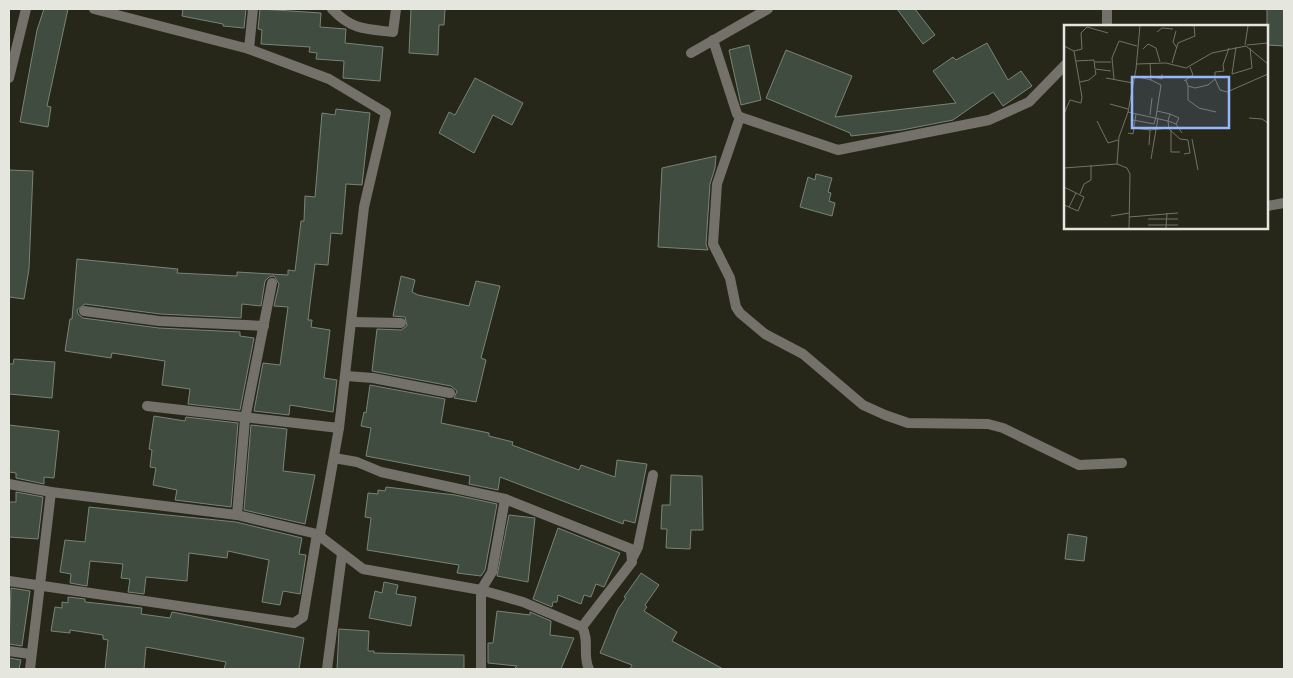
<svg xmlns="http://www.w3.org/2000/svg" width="1293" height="678" font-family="'DejaVu Sans',sans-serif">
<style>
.building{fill:#414c40;stroke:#778476}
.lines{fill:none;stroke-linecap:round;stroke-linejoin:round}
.minor{stroke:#74716a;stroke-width:10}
.tertiary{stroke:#74716a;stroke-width:10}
.inset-road{fill:none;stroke:#727367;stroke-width:1}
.view{fill:#96b6fd;fill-opacity:0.15;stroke:#96b6fd;stroke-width:2.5}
.inset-edge{fill:none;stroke:#e5e6dd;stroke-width:2.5}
</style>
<rect width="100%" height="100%" fill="#262719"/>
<g class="building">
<polygon points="44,9 68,9 47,106 51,107 48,127 20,122 37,30"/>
<polygon points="183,9 246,9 244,28 223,26 223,24 182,16"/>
<polygon points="260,9 321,13 320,27 346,29 345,43 383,47 380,81 343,78 344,61 316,59 317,53 309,52 310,47 261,44 262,30 258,29"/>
<polygon points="411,9 445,9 444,25 439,25 438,55 409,53"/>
<polygon points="897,9 915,9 935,35 923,44"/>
<polygon points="1267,9 1284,9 1284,46 1267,45"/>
<polygon points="987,43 1008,80 1021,71 1032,86 1003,106 993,92 953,120 902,130 851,136 850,133 766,98 786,50 852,76 835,117 956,103 933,71 953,57 956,60"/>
<polygon points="749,45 761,100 741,105 729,50"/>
<polygon points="475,78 523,103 512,125 493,115 474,153 439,133 449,112 455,115"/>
<polygon points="336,109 370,113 362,185 346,184 342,234 331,233 328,265 315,264 308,320 312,320 311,327 330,330 324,378 337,380 333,412 290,405 289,415 254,411 263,363 280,365 288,307 274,306 279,284 274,276 269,277 265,281 261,306 242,304 241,318 160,314 85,304 77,310 78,314 83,318 159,328 240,332 240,336 254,338 240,410 188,404 190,389 162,385 165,361 112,353 111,358 65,351 70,319 72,319 77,259 178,269 177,273 237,276 237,272 288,275 288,270 295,271 301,221 304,221 305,196 315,197 322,113 335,115"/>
<polygon points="716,156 715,168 710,184 706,244 708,250 658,247 662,168"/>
<polygon points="9,170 33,171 29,269 24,299 9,297"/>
<polygon points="816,174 832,178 828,192 831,193 829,201 835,203 832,216 800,207 808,177 815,180"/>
<polygon points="401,276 415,280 412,292 418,295 469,306 476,281 500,286 481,358 486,360 476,402 454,398 457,391 451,386 372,371 377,329 401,330 407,326 405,317 393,316"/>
<polygon points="14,359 55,362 52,398 9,394 9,364 13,364"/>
<polygon points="370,385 445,399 441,423 489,433 489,436 513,442 512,445 579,470 581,465 615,477 617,460 647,464 635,523 624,520 623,524 500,477 498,490 469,484 470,476 366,456 371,428 361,426 364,412 366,413"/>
<polygon points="154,416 185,421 186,417 238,423 231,507 175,500 177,490 153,485 156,468 150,467 152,450 149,449"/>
<polygon points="9,425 59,431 54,478 44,477 44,484 16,478 16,473 9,472"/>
<polygon points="251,425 287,429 283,471 315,475 305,524 244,510"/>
<polygon points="671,475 702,476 703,530 691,530 690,549 666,548 667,529 661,529 662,505 670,505"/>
<polygon points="386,487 455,495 497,504 485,570 481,576 457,573 459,565 367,550 371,518 365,517 368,493 378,494 378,490 385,491"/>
<polygon points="16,492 43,497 38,539 9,537 9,502 16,502"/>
<polygon points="89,507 236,522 302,538 299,554 306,555 300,594 283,591 280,605 262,602 269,560 228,551 227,558 189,553 187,581 146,577 144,594 128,592 130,579 121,578 123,564 90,561 87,586 70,583 71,574 60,572 65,540 85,542"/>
<polygon points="509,515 535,518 528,582 497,576"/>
<polygon points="558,528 620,553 604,587 596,584 591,597 584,595 581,604 558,595 557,602 553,602 552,607 533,599"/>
<polygon points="1068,534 1087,537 1084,561 1065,559"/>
<polygon points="641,573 659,585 645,605 647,607 644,611 677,632 672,641 723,669 630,669 632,665 600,653 618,609 626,598 624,597"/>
<polygon points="384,582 398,585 396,594 416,597 411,626 369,618 375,591 382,593"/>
<polygon points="11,588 30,591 22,646 9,644"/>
<polygon points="68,597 85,599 85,602 142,608 141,614 170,618 172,612 304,638 299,669 224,669 226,662 146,647 144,669 105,669 108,640 103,639 103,635 70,630 70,633 51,631 55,607 62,608 62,602 68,603"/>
<polygon points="497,611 530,615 530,612 551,621 550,635 574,638 561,669 514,669 517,666 488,663 488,643 493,643"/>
<polygon points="339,629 369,631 368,651 374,651 374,653 464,655 464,669 337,669"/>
<polygon points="9,658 21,660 19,669 9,669"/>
</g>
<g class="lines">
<g class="minor">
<polyline points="94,9 249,49 253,9"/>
<path d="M332 9C352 30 365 29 393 32L396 9"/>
<polyline points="1107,26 1107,9"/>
<polyline points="713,40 737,114 740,117 838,150 989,120 1029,102 1066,64"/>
<polyline points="249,49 329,79 386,113 364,207 339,428 320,535"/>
<polyline points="691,53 768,9"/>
<polyline points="740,117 717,184 713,244 730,278 736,307 740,313 765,334 803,354 863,405 885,415 908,423 988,424 1003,428 1079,465 1122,463"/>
<polyline points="1267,206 1284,203"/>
<polyline points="84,311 159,321 264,326"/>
<polyline points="352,322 401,323"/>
<polyline points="346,376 373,378 450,393"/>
<polyline points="147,406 339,428"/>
<path d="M334 458 357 462 381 472 505 499 492 572 481 590 523 602 582 627C590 640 582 656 589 669"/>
<polyline points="9,484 51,492 237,515 317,534 363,569 481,590 481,669"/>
<polyline points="505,499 631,549 632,562 582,627"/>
<polyline points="237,515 245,419 272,283"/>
<polyline points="633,557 638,547 653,475"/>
<polyline points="9,581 294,623 303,617 317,534"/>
<polyline points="9,651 30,654"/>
<polyline points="30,669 51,492"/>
<polyline points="327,669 342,554"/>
</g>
<polyline class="tertiary" points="9,78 26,9"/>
</g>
<g transform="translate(1064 25)">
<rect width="204" height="204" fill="#262719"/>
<path class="inset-road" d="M112 6 109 17 113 23M93 7 98 3 109 4M181 20 184 1M183 20 204 18M0 21 10 26 18 72 17 78 6 75 0 89M172 22 168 49 188 43 186 23M79 24 84 19 92 23 96 37M10 26 18 24 17 8 23 2 44 8M12 36 30 35 31 44 47 46M31 37H47M108 38 114 18 131 11 130 1M73 39 102 38 122 43 148 28 182 21 204 39M70 51 87 55 86 38M87 51 98 54V49M42 53 69 58M50 54 48 33 55 16 73 21M151 54V47L160 46 159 40 165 23M87 55 97 60 92 92M122 55 124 61 131 63 144 60 151 54 156 65 163 67 204 49M120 56 129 50 126 42M16 57 25 55 32 49 31 45M124 61V75L135 83 152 87M46 79 64 84M93 86 106 89 104 96 112 99 118 108M64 87 104 96 105 104 116 114 124 115 126 128 120 129M106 89 115 93 112 99M86 90 88 73M185 93 198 94 204 98M69 95 90 99 92 92M33 96 44 118 54 115M70 103 86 105 85 120M86 105 104 103M107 105V127H116M64 108 69 109 72 89M128 114 134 145M87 134 94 93M53 139 63 143 66 149 65 203M0 143 53 139 55 112 64 87 72 44 76 1M0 162 20 172 14 186 0 180M16 169 20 159 27 155V140M5 182 12 168M47 191 65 188M65 192 114 188M84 194H114M84 200H114M102 203 103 188"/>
<path class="view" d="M68 52H165V103H68Z"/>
<rect width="204" height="204" class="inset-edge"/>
</g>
<rect width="1293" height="678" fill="none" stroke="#e5e6dd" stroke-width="20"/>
</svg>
